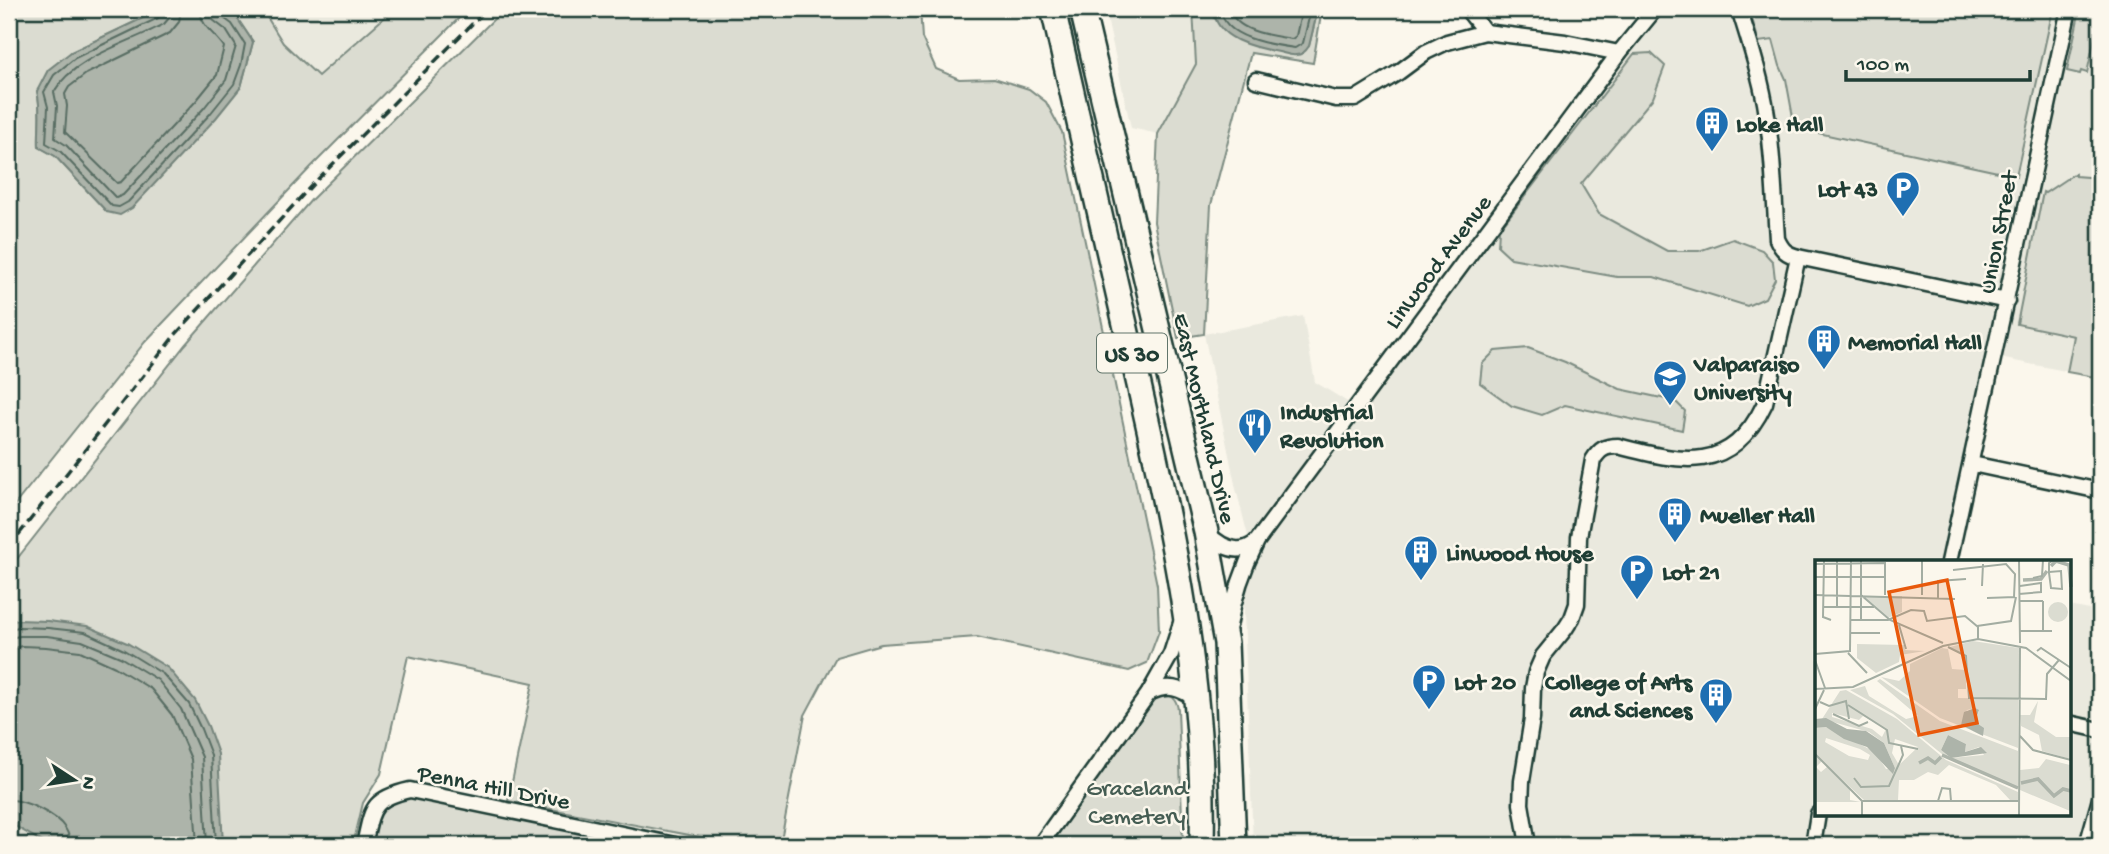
<svg xmlns="http://www.w3.org/2000/svg" width="2109" height="854" font-family="'Gochi Hand',sans-serif">
<style>
.built{fill:#eae9de}
.green{fill:#dbdcd1;stroke:#7d8c82;stroke-width:2}
.water{fill:#adb4aa;stroke:#74847b;stroke-width:2}
.lines{fill:none;stroke-linecap:round;stroke-linejoin:round}
.shore{stroke:#586d63;stroke-width:2}
.minor-casing{stroke:#1f3d34;stroke-width:19}
.trunk-casing{stroke:#1f3d34;stroke-width:28}
.minor{stroke:#fbf7ec;stroke-width:14}
.trunk{stroke:#fbf7ec;stroke-width:23}
.rail{stroke:#1f3d34;stroke-width:3.5;stroke-dasharray:10 5;stroke-linecap:butt}
.labels{text-anchor:middle;stroke-width:5;stroke-linejoin:round;paint-order:stroke}
.shield{fill:#fbf7ec;stroke:#61756b;stroke-width:2}
.shield-label{font-size:23px;font-weight:bold;fill:#1f3d34}
.poi-label{font-size:24px;font-weight:bold;fill:#1f3d34;stroke:#fbf7ec;text-anchor:start}
.street-label{font-size:24px;fill:#1f3d34;stroke:#fbf7ec}
.park-label{font-size:24px;fill:#455d53;stroke:#fbf7ec}
.inset-river{fill:none;stroke:#adb4aa;stroke-width:3.5}
.inset-road{fill:none;stroke:#a3ada2;stroke-width:2}
.view{fill:#e8590c;fill-opacity:0.15;stroke:#e8590c;stroke-width:3.5}
.inset-edge{fill:none;stroke:#1f3d34;stroke-width:3.5}
</style>
<rect width="100%" height="100%" fill="#fbf7ec"/>
<filter id="ink" filterUnits="userSpaceOnUse"><feTurbulence type="fractalNoise" baseFrequency=".0143" numOctaves="2"/><feDisplacementMap in="SourceGraphic" scale="14" xChannelSelector="R" yChannelSelector="G"/><feConvolveMatrix kernelMatrix="1 2 1 2 8 2 1 2 1" color-interpolation-filters="sRGB"/></filter>
<g filter="url(#ink)">
<g class="built">
<polygon points="262,9 394,9 318,76 283,43"/>
<polygon points="1105,9 1193,9 1196,64 1158,134 1131,128"/>
<polygon points="1655,9 2100,9 2100,378 1995,357 1949,562 1817,562 1817,814 2069,814 2069,606 2100,612 2100,845 1253,845 1243,586 1257,541"/>
<polygon points="1303,316 1315,382 1349,403 1297,476 1249,540 1236,489 1204,334"/>
</g>
<g class="green">
<path d="M9 9H162L71 52 37 91C42 110 38 128 39 147L55 156 107 212 241 87 253 42 237 18 222 9H262L283 43 318 76 394 9H468L311 167 145 342 9 512Z"/>
<polygon points="504,9 920,9 922,38 936,69 959,79 994,78 1029,89 1046,102 1062,132 1157,585 1159,631 1147,663 1129,671 977,637 881,644 836,657 805,715 780,845 742,845 508,801 533,683 408,656 381,774 363,803 353,845 223,845 220,810 17,620 9,623 9,569 185,345 312,199"/>
<polygon points="1193,9 1214,9 1214,18 1309,46 1318,9 1322,9 1313,63 1251,53 1211,205 1204,334 1178,338 1154,222 1158,134 1196,64"/>
<polygon points="1749,9 2053,9 2016,176 1795,128 1786,79 1780,66 1773,40 1759,42"/>
<polygon points="2080,9 2100,9 2100,14 2087,73 2081,71 2080,74 2067,71"/>
<polygon points="1651,53 1665,66 1653,98 1581,184 1599,214 1667,251 1699,251 1733,239 1762,250 1773,262 1775,279 1765,298 1747,306 1654,277 1617,277 1511,258 1498,246 1499,230 1634,54"/>
<polygon points="2075,173 2075,176 2100,178 2100,378 2067,372 2074,336 2017,324 2043,192 2045,193"/>
<polygon points="1528,348 1565,362 1620,389 1675,401 1685,411 1682,430 1565,405 1542,415 1512,406 1480,383 1482,364 1495,351"/>
<path d="M1163 694C1173 695 1176 699 1178 709L1183 845H1049L1157 697Z"/>
<path d="M408 798H417L643 845H371C376 819 379 804 408 798Z"/>
<polygon points="15,826 48,845 9,845 9,828"/>
</g>
<g class="water">
<path d="M162 9H222L237 18 253 42 241 87 216 118 132 208 120 215 107 212 55 156 39 147C38 128 42 110 37 91L48 70 71 52Z"/>
<path d="M1214 9H1318L1309 46C1306 51 1302 55 1296 55 1291 56 1284 53 1279 52 1255 48 1214 39 1214 9Z"/>
<polygon points="17,620 48,621 87,626 127,643 168,668 195,700 208,726 218,754 223,845 48,845 15,826 9,828 9,623"/>
</g>
<g class="lines">
<g class="shore">
<polyline points="162,9 161,14 158,18 75,58 54,75 44,92 48,107 46,143 60,151 112,206 119,207 128,202 210,114 234,84 241,65 245,44 232,24 221,16 219,9"/>
<path d="M171 9 169 18 164 24C130 43 73 57 54 92L57 106 55 138 66 145 116 198 123 195 204 108 226 80 236 46 226 30 213 20 210 9"/>
<path d="M181 9 179 22 170 33 86 74 69 87 65 94 67 106 65 132 117 183 121 182 196 101 217 75 224 47C215 33 201 28 200 9"/>
<path d="M1221 9C1222 38 1273 45 1295 48L1303 43 1311 9"/>
<path d="M1230 9C1235 32 1273 36 1292 39L1296 36 1302 9"/>
<polyline points="9,629 19,627 48,628 85,632 124,650 163,674 189,704 201,729 211,755 216,845"/>
<polyline points="9,638 20,636 47,636 82,641 120,657 158,680 181,709 202,757 207,845"/>
<polyline points="9,649 22,646 46,647 80,651 115,667 151,689 172,715 191,759 197,845"/>
<path d="M9 800C24 799 57 815 65 828 69 834 70 839 70 845"/>
</g>
<g class="minor-casing">
<g id="minor">
<polyline points="1467,9 1485,32"/>
<path d="M1739 9C1749 40 1759 71 1765 103 1773 148 1774 194 1777 239 1782 250 1786 254 1798 257L2007 301"/>
<polyline points="1256,80 1336,99 1355,99 1399,72 1426,52 1447,42 1485,32 1565,42 1619,53"/>
<polyline points="1972,464 2100,491"/>
<path d="M1207 533C1221 547 1239 557 1256 542"/>
<polyline points="1949,562 2069,9"/>
<path d="M1229 626C1234 595 1243 569 1257 541L1619 53 1655 9"/>
<path d="M1149 693C1168 684 1180 687 1196 700"/>
<polyline points="2069,723 2100,730"/>
<path d="M364 845C372 810 370 799 410 790L675 845"/>
<polyline points="1040,845 1149,693 1171,654 1181,623"/>
<path d="M1528 845 1521 804 1522 781 1532 719 1533 688 1536 672 1543 656 1565 629 1572 618 1577 604 1579 537 1593 460C1600 449 1605 446 1618 446 1683 463 1731 475 1765 403L1798 257"/>
<polyline points="1813,845 1818,814"/>
<polyline points="2087,845 2100,799"/>
</g>
</g>
<g class="trunk-casing">
<g id="trunk">
<path d="M1053 9C1080 126 1106 243 1133 359 1170 518 1206 681 1202 845"/>
<polyline points="1082,9 1206,532 1226,643 1234,845"/>
</g>
</g>
<use href="#minor" class="minor"/>
<use href="#trunk" class="trunk"/>
<polyline class="rail" points="9,547 175,335 312,185 487,9"/>
</g>
</g>
<defs>
<g id="building-pin" transform="scale(1.75)"><path d="M0 17L-7.5 6A9.5 9.5 0 1 1 7.5 6Z" fill="#1f6fb2" stroke="#fbf7ec"/><path d="M-4-6H4V6H1V3H-1V6H-4ZM-2.5-4.3h1.7v1.8h-1.7ZM.8-4.3h1.7v1.8H.8ZM-2.5-1h1.7V.8h-1.7ZM.8-1h1.7V.8H.8Z" fill="#fff"/></g>
<g id="parking-pin" transform="scale(1.75)"><path d="M0 17L-7.5 6A9.5 9.5 0 1 1 7.5 6Z" fill="#1f6fb2" stroke="#fbf7ec"/><path d="M-3.5-5.5H1a3.5 3.5 0 0 1 0 7H-1V5.5H-3.5ZM-1-3.4V-.6H.8a1.4 1.4 0 0 0 0-2.8Z" fill="#fff"/></g>
<g id="university-pin" transform="scale(1.75)"><path d="M0 17L-7.5 6A9.5 9.5 0 1 1 7.5 6Z" fill="#1f6fb2" stroke="#fbf7ec"/><path d="M0-5L7-2L0 1L-7-2ZM-4 1L0 2.5L4 1V4Q0 6-4 4Z" fill="#fff"/></g>
<g id="restaurant-pin" transform="scale(1.75)"><path d="M0 17L-7.5 6A9.5 9.5 0 1 1 7.5 6Z" fill="#1f6fb2" stroke="#fbf7ec"/><path d="M-5-6h1v4h1v-4h1v4h1v-4h1v5L-1.5 .5V6h-2V.5L-5-1ZM5-6V6H3V1.5H1.5Q1.5-4 5-6Z" fill="#fff"/></g>
</defs>
<g fill-rule="evenodd">
<use href="#building-pin" x="1712" y="123"/>
<use href="#parking-pin" x="1903" y="188"/>
<use href="#building-pin" x="1824" y="341"/>
<use href="#university-pin" x="1670" y="377"/>
<use href="#restaurant-pin" x="1255" y="425"/>
<use href="#building-pin" x="1675" y="514"/>
<use href="#building-pin" x="1421" y="552"/>
<use href="#parking-pin" x="1637" y="571"/>
<use href="#parking-pin" x="1429" y="681"/>
<use href="#building-pin" x="1716" y="695"/>
</g>
<g class="labels">
<rect class="shield" x="1097" y="333.5" width="70" height="39" rx="5"/>
<g class="shield-label">
<text x="1132" y="361">US 30</text>
</g>
<g class="poi-label">
<text x="1736" y="131">Loke Hall</text>
<text x="1878" y="196" text-anchor="end">Lot 43</text>
<text x="1848" y="349">Memorial Hall</text>
<text x="1694" y="371">Valparaiso<tspan x="1694" dy="28">University</tspan></text>
<text x="1280" y="419">Industrial<tspan x="1280" dy="28">Revolution</tspan></text>
<text x="1700" y="522">Mueller Hall</text>
<text x="1446" y="560">Linwood House</text>
<text x="1662" y="579">Lot 21</text>
<text x="1454" y="689">Lot 20</text>
<text x="1692" y="689" text-anchor="end">College of Arts<tspan x="1692" dy="28">and Sciences</tspan></text>
</g>
<g class="street-label">
<text transform="translate(1997 232) rotate(-79)" y="8">Union Street</text>
<text transform="translate(1437 261) rotate(-53)" y="8">Linwood Avenue</text>
<text transform="translate(1206 418) rotate(77)" y="8">East Morthland Drive</text>
<text transform="translate(494 786) rotate(11)" y="8">Penna Hill Drive</text>
</g>
<g class="park-label">
<text x="1137" y="795">Graceland<tspan x="1137" dy="28">Cemetery</tspan></text>
</g>
</g>
<g transform="translate(1815 560)">
<rect width="256" height="256" fill="#fbf7ec"/>
<path d="M48 36H87V52L73 58ZM233 52a10 10 0 1 1 20 0a10 10 0 1 1-20 0ZM158 81 204 88V138H155L152 96 135 87ZM42 84 89 85 90 90 110 91 85 95 84 102 61 113 42 98ZM127 88 133 89 137 109 151 110V129H143V138L203 139V188L125 158 66 117 84 121 95 111V104ZM160 148 164 151 160 162 166 175 146 165 152 150ZM65 119 125 161 203 191V229L133 199 78 154 35 130 50 126 54 136 91 159 103 156 62 121ZM133 175 151 184 150 192 164 187 169 195 136 198 126 190ZM31 130 82 159 131 200 203 232 204 240H195L181 225 134 205 123 215 113 212 99 220H84L83 240H49L7 201 1 207 6 212 12 207 35 230V240L46 242H0V168L11 167 60 192 71 209 80 208 69 183 54 172 7 159 25 131ZM17 153 44 160 48 156 71 169 67 177 57 169 17 157ZM11 178 45 189 55 195 53 200 34 196 10 182ZM80 179 103 187 84 205 77 193ZM223 141 219 162 241 177H255V199L227 191 224 175 206 166 205 155H215ZM231 199 255 205V251L205 230V210L224 208Z" fill="#dbdcd1" fill-rule="evenodd"/>
<path d="M160 148 164 150 160 162 169 168 168 176 146 165 149 152ZM11 158 32 169 51 171 69 183 80 208 78 214 52 187 29 179 11 167 0 168V159ZM133 175 151 184 150 192 166 187 172 193 136 198 126 190Z" fill="#adb4aa"/>
<path class="inset-river" d="M236 6 241 1 254 5 256 27M208 20 226 19 232 11M127 195 203 228M104 203 113 198 120 203 126 197M206 223 223 219 239 236 248 229 256 231"/>
<path class="inset-road" d="M9 0 8 57 16 60M22 0V48M46 0V60M204 0 205 83M0 4 70 3V35M138 10 191 4 200 14 199 37M234 12 246 11 247 29 236 28 234 13V3L239 0M0 17H70M218 18 227 16 228 0M167 26 168 4M204 34 226 32V23L205 26M0 35 140 39M46 35 75 60 128 83M107 35V0M123 38V21L151 19M172 38 200 37M205 41H228M228 41V71M8 47H59M35 60H73L96 50 109 51 112 61 150 56 163 67V79M84 65 91 89M162 66 196 61 201 37M205 71H237M36 73H65M133 87 151 96 154 138 231 139 232 114 244 100M222 91 226 88 256 108M33 93 52 113M0 94 35 91 36 0M0 100 10 128M0 129 38 127 128 86 163 79 211 88 256 121M5 142 14 146 31 141 34 159M33 145 72 170 74 183 103 189M0 149 9 130M18 154 44 166 53 162M205 176 218 190 256 200M0 194 47 241V255M39 218 46 227 74 226 88 195 86 186M47 241H204M123 241 127 228 135 229 136 241M204 255 205 88"/>
<path class="view" d="M132 20 162 163 104 175 74 32Z"/>
<rect width="256" height="256" class="inset-edge"/>
</g>
<rect width="2109" height="854" fill="none" stroke="#fbf7ec" stroke-width="35"/>
<rect x="18" y="18" width="2074" height="819" fill="none" stroke="#1f3d34" stroke-width="2.5" filter="url(#ink)"/>
<g transform="translate(74 780) rotate(102)" stroke="#fbf7ec" stroke-width="5" paint-order="stroke">
<path d="M0-5L12 26L0 18L-12 26Z" fill="#1f3d34"/>
<text y="-10" font-size="19" font-weight="bold" text-anchor="middle" fill="#1f3d34">N</text>
</g>
<path d="M1846 70v10h184v-10" fill="none" stroke="#1f3d34" stroke-width="3.5"/>
<text x="1857" y="70" font-size="21" fill="#1f3d34" stroke="#fbf7ec" stroke-width="5" paint-order="stroke">100 m</text>
</svg>
